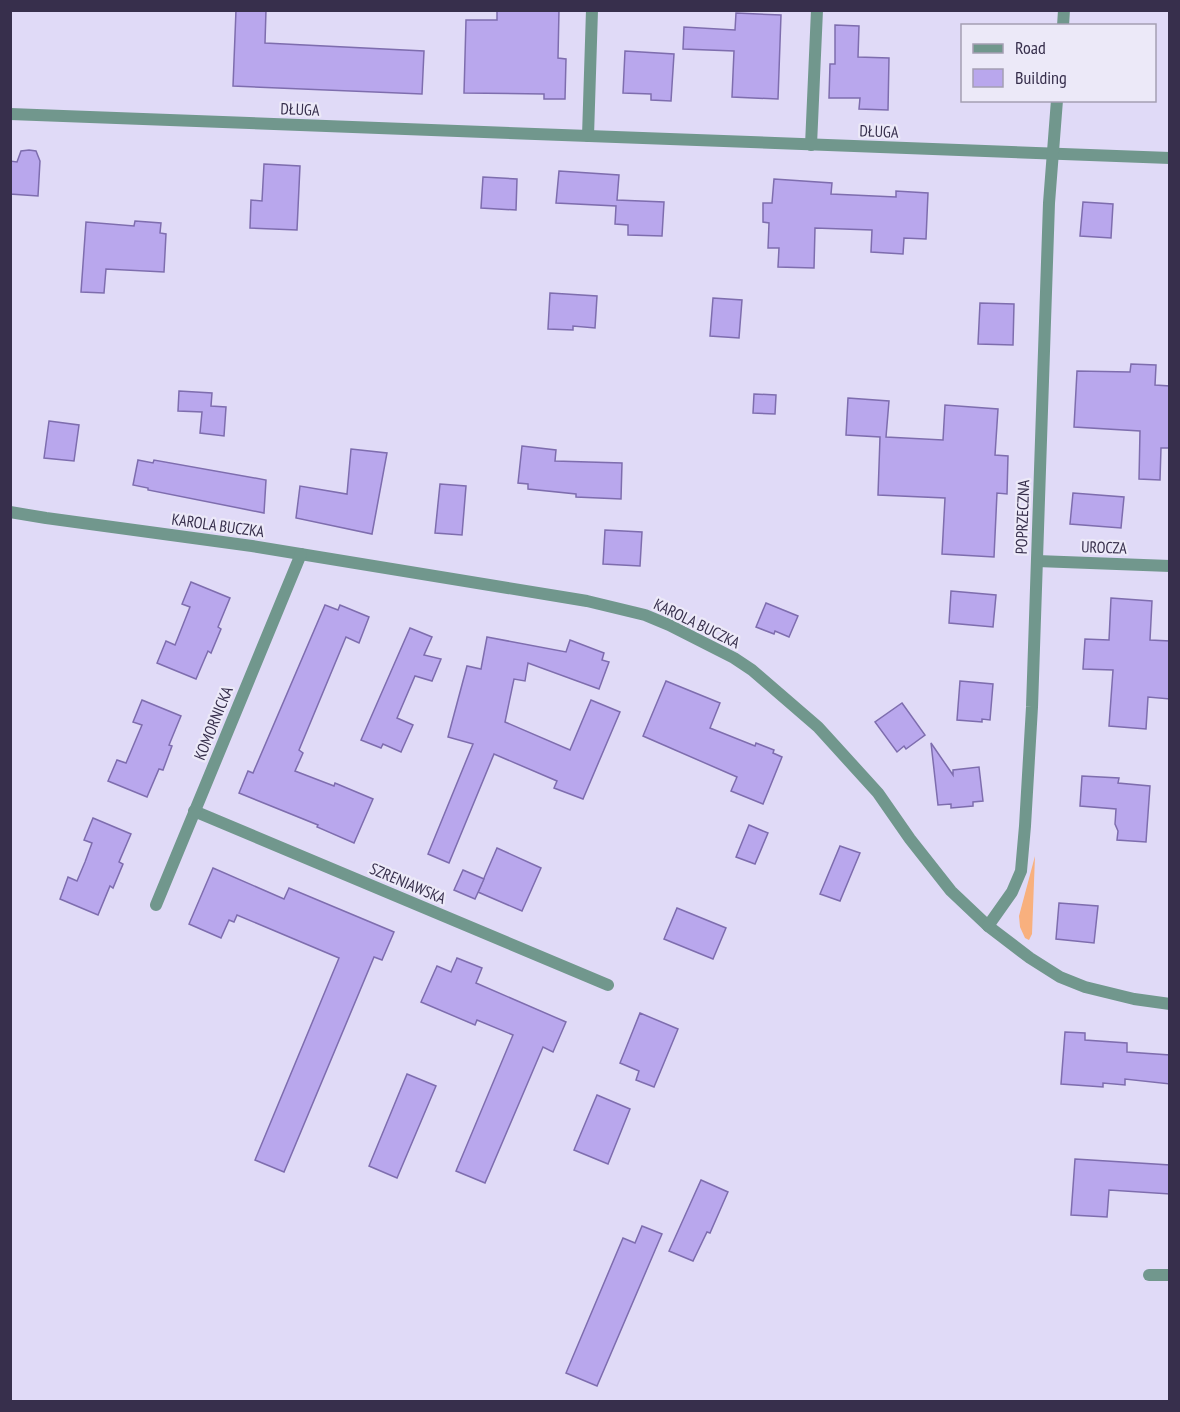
<svg xmlns="http://www.w3.org/2000/svg" width="1180" height="1412" font-family="'PT Sans Narrow',sans-serif">
<style>
.green{fill:#f8b07e}
.building{fill:#b9a7ed;stroke:#7e6dae;stroke-width:1.5}
.lines{fill:none;stroke-linecap:round;stroke-linejoin:round}
.lane{stroke:#71978d;stroke-width:12}
.street{stroke:#71978d;stroke-width:12}
.labels{text-anchor:middle;stroke-width:4.5;stroke-linejoin:round;paint-order:stroke}
.street-label{font-size:16px;fill:#372f4c;stroke:#ece9f8}
</style>
<rect width="100%" height="100%" fill="#e0daf7"/>
<polygon class="green" points="1035,856 1032,934 1029,940 1025,938 1020,927 1019,916"/>
<g class="building">
<polygon points="236,10 266,10 265,43 424,51 422,94 233,86"/>
<polygon points="497,10 559,10 558,58 566,59 565,99 544,99 544,94 464,93 466,20 497,20"/>
<polygon points="736,13 781,15 778,99 732,97 734,51 683,49 684,27 735,30"/>
<polygon points="835,25 859,26 858,57 889,58 888,110 859,109 860,98 829,98 830,64 835,64"/>
<polygon points="625,51 674,54 671,101 651,100 651,94 623,93"/>
<polygon points="29,150 36,151 40,161 38,196 10,194 10,161 17,162 21,151"/>
<polygon points="264,164 300,166 297,230 250,228 251,200 262,201"/>
<polygon points="559,171 619,175 617,200 664,202 662,236 628,235 628,225 615,224 616,206 556,203"/>
<polygon points="483,177 517,179 516,210 481,208"/>
<polygon points="774,179 832,183 831,194 896,197 896,191 928,193 926,239 904,238 903,254 871,252 872,230 815,228 814,268 778,267 779,248 768,248 769,223 763,222 763,203 772,203"/>
<polygon points="1083,202 1113,204 1111,238 1080,236"/>
<polygon points="135,221 161,223 160,233 166,234 164,272 106,269 104,293 81,292 86,222 134,226"/>
<polygon points="550,293 597,296 595,328 573,326 573,330 548,329"/>
<polygon points="713,298 742,300 739,338 710,336"/>
<polygon points="980,303 1014,304 1013,345 978,344"/>
<polygon points="1131,364 1156,365 1155,385 1170,386 1170,448 1161,448 1160,480 1139,479 1140,431 1074,427 1077,371 1130,372"/>
<polygon points="179,391 212,393 211,406 226,407 224,436 200,433 202,412 178,411"/>
<polygon points="754,394 776,395 775,414 753,413"/>
<polygon points="848,398 889,401 886,437 943,440 945,405 998,409 995,455 1008,456 1007,494 997,493 994,557 942,554 945,498 878,495 880,437 846,435"/>
<polygon points="49,421 79,425 74,461 44,458"/>
<polygon points="522,446 556,450 555,461 622,463 621,499 576,497 576,494 528,489 528,484 518,483"/>
<polygon points="351,449 387,453 372,534 296,518 300,486 347,494"/>
<polygon points="138,460 153,463 154,460 266,480 264,513 148,490 148,488 133,485"/>
<polygon points="440,484 466,486 462,535 435,533"/>
<polygon points="1073,493 1124,497 1121,528 1070,524"/>
<polygon points="605,530 642,532 640,566 603,564"/>
<polygon points="191,582 230,598 218,627 221,629 211,653 208,651 196,679 157,663 166,641 175,645 190,607 182,604"/>
<polygon points="951,591 996,595 993,627 949,623"/>
<polygon points="1111,598 1152,601 1150,640 1170,641 1170,699 1148,697 1146,729 1109,726 1113,670 1083,669 1085,639 1109,640"/>
<polygon points="766,603 798,616 789,637 775,631 774,634 756,627"/>
<polygon points="325,605 338,610 340,605 369,617 359,643 346,637 299,750 303,753 295,771 334,786 335,783 373,799 354,843 317,827 318,825 239,793 248,771 253,773"/>
<polygon points="410,628 432,637 424,655 441,659 432,681 415,676 397,718 413,725 401,752 383,744 381,748 361,740"/>
<polygon points="487,637 566,652 570,640 604,653 602,660 609,662 599,689 528,663 525,681 514,679 505,722 570,750 591,700 620,712 583,799 554,788 557,781 494,754 449,863 428,854 473,744 448,737 467,666 481,669"/>
<polygon points="666,681 720,703 710,728 755,746 756,743 774,750 773,753 782,757 763,804 731,791 737,777 643,736"/>
<polygon points="960,681 993,684 990,720 982,719 982,722 957,720"/>
<polygon points="142,700 181,716 169,745 172,746 163,770 159,769 147,797 108,781 117,760 126,763 142,725 133,722"/>
<polygon points="902,703 925,735 906,749 904,746 897,752 875,722"/>
<polygon points="931,743 953,775 953,770 979,767 983,801 973,802 973,806 951,808 951,804 938,805"/>
<polygon points="1082,776 1119,778 1118,783 1150,786 1146,842 1117,840 1118,831 1115,824 1116,809 1080,806"/>
<polygon points="93,818 131,834 119,862 123,864 113,888 110,886 98,915 60,899 68,877 77,881 85,862 92,843 84,840"/>
<polygon points="749,825 768,833 755,864 736,857"/>
<polygon points="840,846 860,853 840,901 820,894"/>
<polygon points="497,848 541,868 522,911 478,892"/>
<polygon points="213,868 284,899 289,888 394,932 382,960 374,957 284,1172 255,1160 339,958 237,915 234,922 229,920 221,938 189,924"/>
<polygon points="463,870 484,879 475,899 454,890"/>
<polygon points="1059,903 1098,906 1094,943 1056,939"/>
<polygon points="677,908 726,928 713,959 664,939"/>
<polygon points="457,958 482,968 476,983 566,1022 553,1052 543,1047 485,1183 456,1171 513,1035 477,1020 475,1025 421,1002 437,966 451,972"/>
<polygon points="640,1013 678,1029 654,1087 636,1080 639,1071 620,1063"/>
<polygon points="1065,1032 1085,1033 1085,1040 1127,1043 1127,1052 1170,1055 1170,1084 1125,1079 1125,1085 1103,1083 1103,1087 1061,1084"/>
<polygon points="407,1074 436,1086 397,1178 369,1166"/>
<polygon points="597,1095 630,1109 608,1164 574,1150"/>
<polygon points="1075,1159 1170,1165 1170,1194 1109,1190 1107,1217 1071,1215"/>
<polygon points="701,1180 728,1192 710,1233 707,1232 693,1261 669,1251"/>
<polygon points="642,1226 662,1234 597,1386 566,1373 623,1238 635,1243"/>
</g>
<g class="lines">
<g class="lane">
<polyline points="588,136 592,10"/>
<polyline points="811,145 817,10"/>
</g>
<g class="street">
<polyline points="1063,26 1064,10"/>
<polyline points="10,114 1170,158"/>
<polyline points="10,512 46,518 252,546 587,601 645,615 669,625 734,658 752,670 818,727 878,793 910,839 951,891 988,926 1030,958 1060,977 1085,987 1134,999 1170,1004"/>
<polyline points="1037,561 1170,566"/>
<polyline points="194,811 608,985"/>
<polyline points="156,905 301,554"/>
<polyline points="988,926 1012,892 1021,871 1025,826 1032,707 1049,203 1057,100"/>
<polyline points="1149,1275 1170,1275"/>
</g>
</g>
<g class="labels">
<g class="street-label">
<text transform="translate(300 109) rotate(2)" y="6">DŁUGA</text>
<text transform="translate(879 131) rotate(2)" y="6">DŁUGA</text>
<text transform="translate(1022 517) rotate(-88)" y="6">POPRZECZNA</text>
<text transform="translate(218 525) rotate(8)" y="6">KAROLA BUCZKA</text>
<text transform="translate(1104 547) rotate(2)" y="6">UROCZA</text>
<text transform="translate(697 623) rotate(26)" y="6">KAROLA BUCZKA</text>
<text transform="translate(213 723) rotate(-68)" y="6">KOMORNICKA</text>
<text transform="translate(408 883) rotate(23)" y="6">SZRENIAWSKA</text>
</g>
</g>
<rect width="1180" height="1412" fill="none" stroke="#372f4c" stroke-width="24"/>
<rect x="961" y="24" width="195" height="78" fill="#ece9f8" stroke="#a49fb3" stroke-width="1.5"/>
<rect x="973" y="44" width="30" height="9" fill="#71978d" stroke="#a49fb3" stroke-width="1.5"/>
<text x="1015" y="54" font-size="18" fill="#372f4c">Road</text>
<rect x="973" y="69" width="30" height="18" fill="#b9a7ed" stroke="#a49fb3" stroke-width="1.5"/>
<text x="1015" y="84" font-size="18" fill="#372f4c">Building</text>
</svg>
